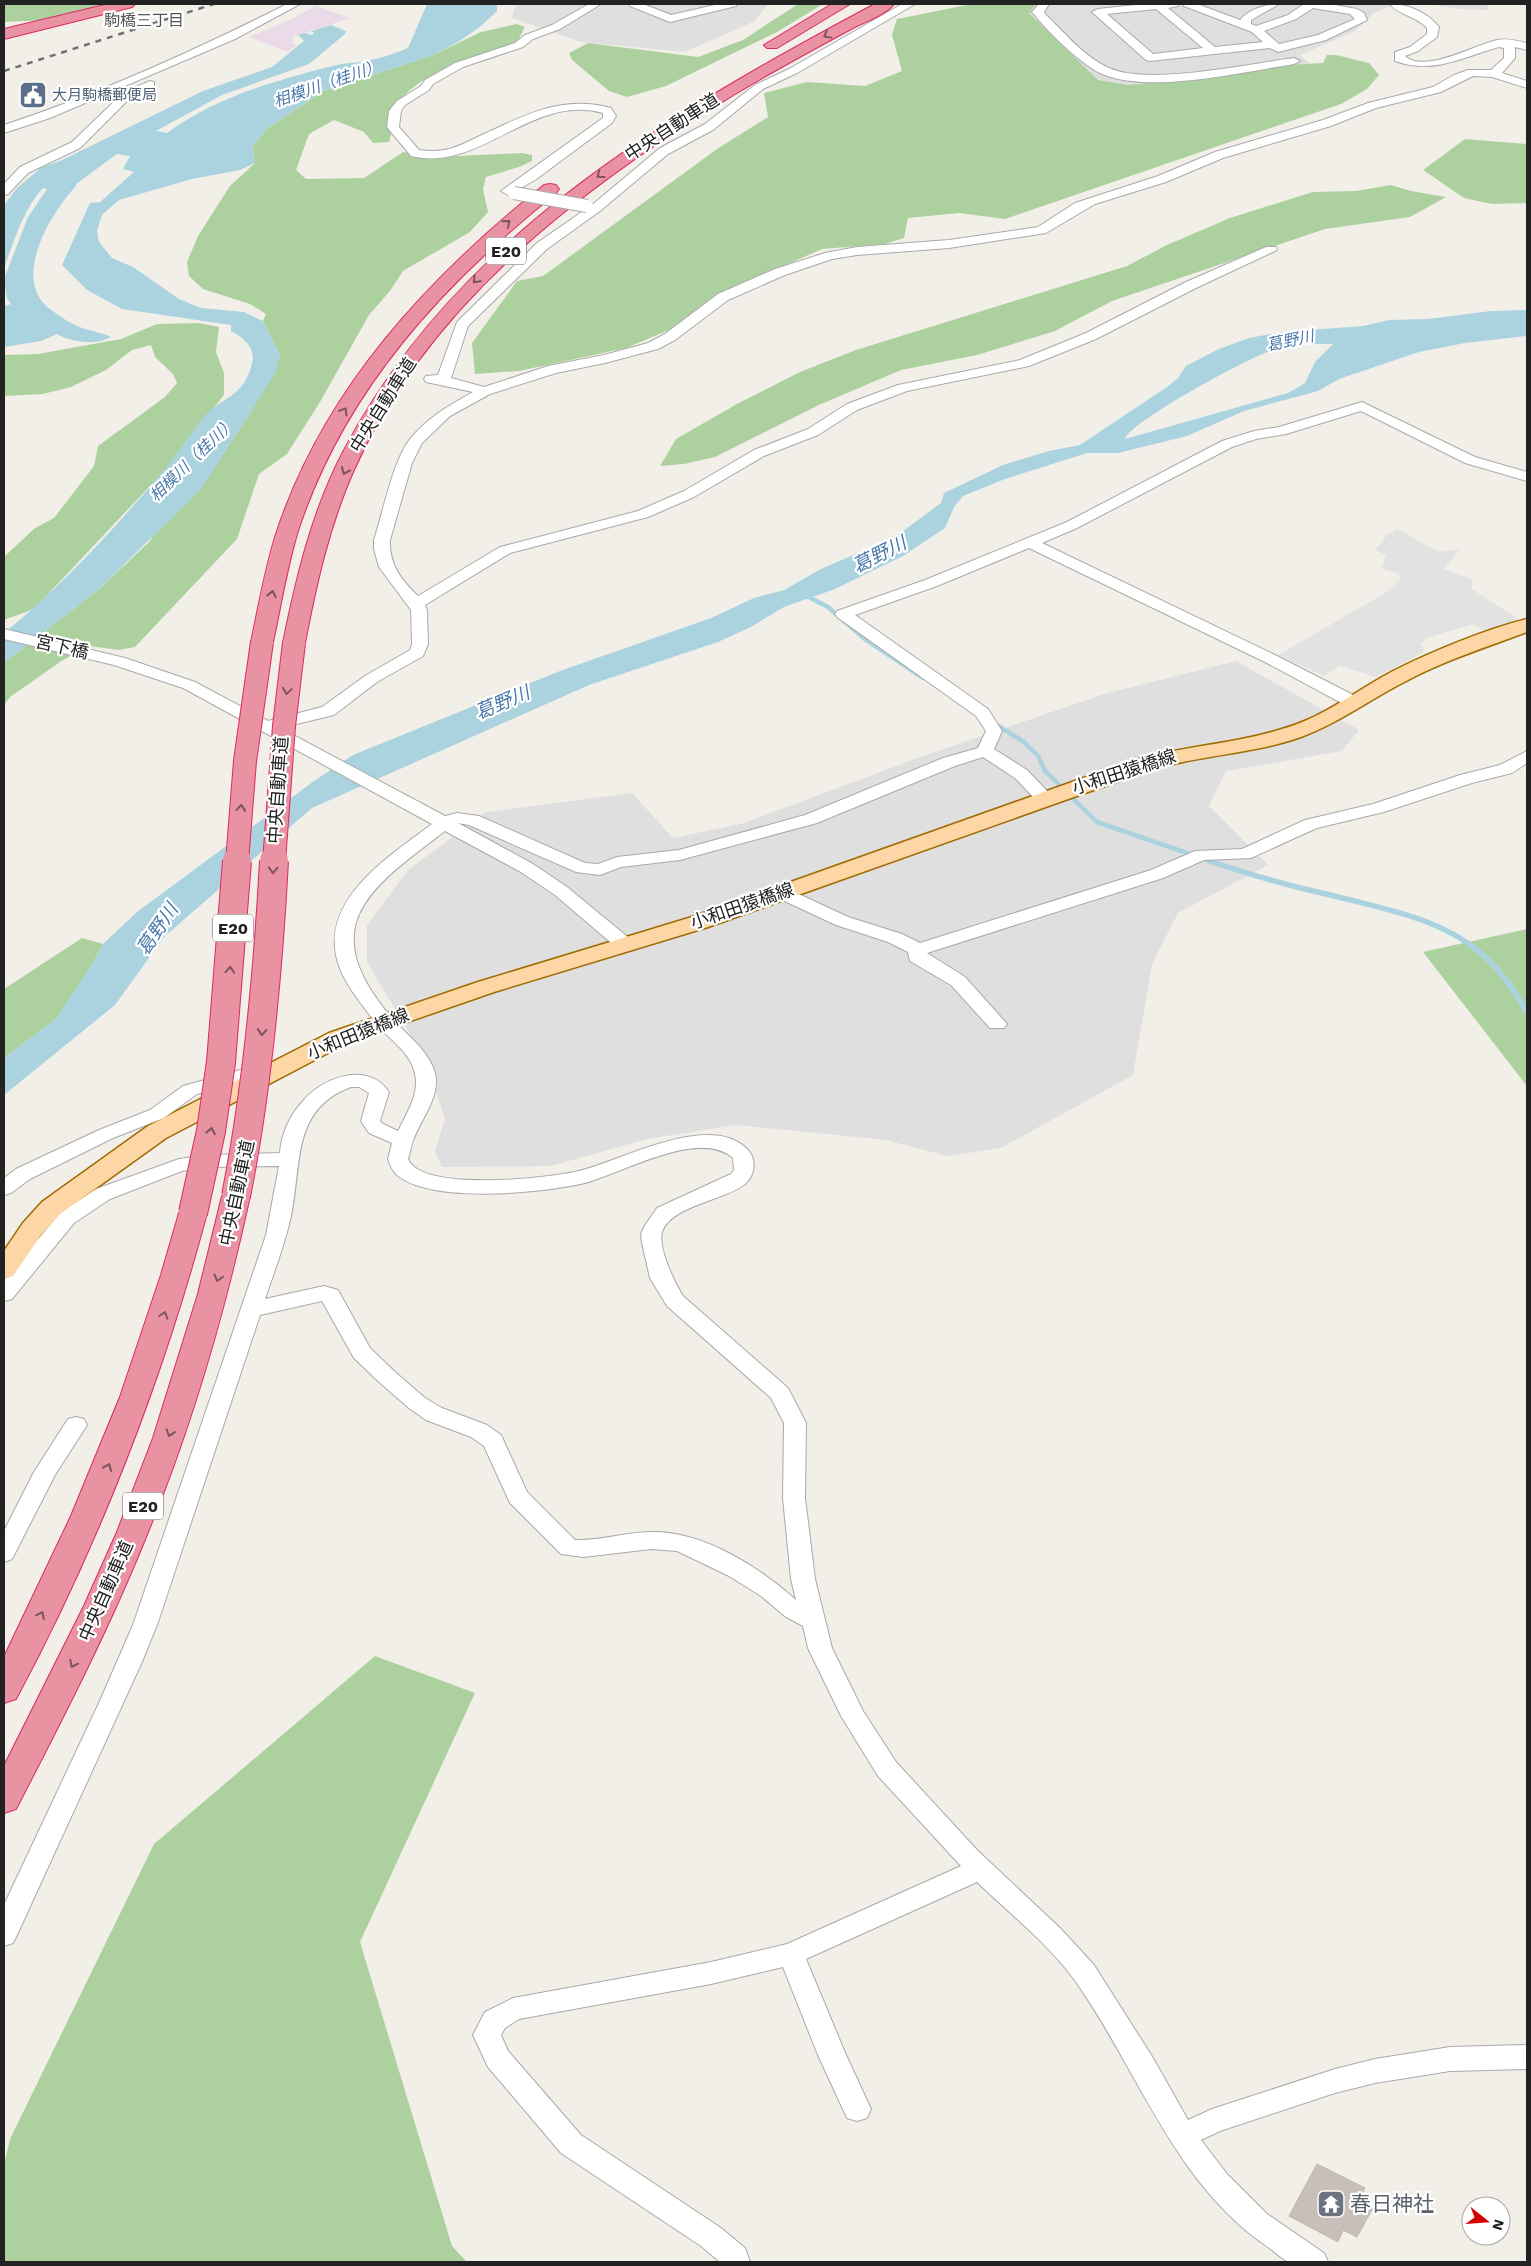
<svg xmlns="http://www.w3.org/2000/svg" width="1531" height="2266" font-family="'Work Sans','Noto Sans JP',sans-serif">
<style>
.residential{fill:#e0dfdf}
.industrial{fill:#ebdbe8}
.forest{fill:#add19e}
.parking{fill:#e2e2e2}
.water{fill:#aad3df;fill-rule:evenodd}
.lines{fill:none;stroke-linecap:round;stroke-linejoin:round}
.stream-far1{stroke:#aad3df;stroke-width:4.5}
.stream{stroke:#aad3df;stroke-width:5.5}
.building{fill:#c7bfb8;stroke:#c4b6ab}
.minor-casing{stroke:#a9a9a9;stroke-width:2}
.major-casing{stroke:#a06b00;stroke-width:3}
.highway-casing{stroke:#dc2a67;stroke-width:2}
.minor{fill:#fff;fill-rule:evenodd}
.major{fill:#fcd6a4;fill-rule:evenodd}
.highway{fill:#e892a2;fill-rule:evenodd}
.rail{stroke:#707070;stroke-width:2.5;stroke-dasharray:6 6;stroke-linecap:butt}
.minor-bridge-casing{stroke:#a9a9a9;stroke-width:14;stroke-linecap:butt}
.highway-bridge-far1-casing{stroke:#dc2a67;stroke-width:24;stroke-linecap:butt}
.highway-bridge-casing{stroke:#dc2a67;stroke-width:30;stroke-linecap:butt}
.minor-bridge{stroke:#fff;stroke-width:12}
.highway-bridge-far1{stroke:#e892a2;stroke-width:22}
.highway-bridge{stroke:#e892a2;stroke-width:28}
.oneway{stroke:#7b545c}
.labels{text-anchor:middle;stroke-width:4.5;stroke-linejoin:round;paint-order:stroke}
.far-service-label{font-size:15px;fill:#4e5e75;stroke:#fff;text-anchor:start}
.far-neighbourhood-label{font-size:16px;fill:#555;stroke:#fff}
.far-water-label{font-size:16px;font-style:italic;fill:#4a7aab;stroke:#fff}
.shield{fill:#fff;stroke:#646464;stroke-width:1}
.shield-label{font-size:16px;font-weight:bold;fill:#222}
.street-label{font-size:18px;fill:#222;stroke:#fff}
.water-label{font-size:19px;font-style:italic;fill:#4a7aab;stroke:#fff}
.near-worship-label{font-size:21px;fill:#5b616d;stroke:#fff;text-anchor:start}
</style>
<rect width="100%" height="100%" fill="#f2efe9"/>
<g class="residential">
<polygon points="516,4 768,4 755,21 685,52 581,42 512,18"/>
<polygon points="1022,4 1396,4 1374,13 1355,31 1300,55 1311,65 1131,88 1092,82 1015,8"/>
<polygon points="1431,4 1487,4 1489,10 1459,9"/>
<polygon points="1236,661 1359,730 1342,751 1226,771 1209,806 1268,865 1178,913 1152,964 1133,1075 1001,1148 947,1156 886,1140 736,1125 647,1139 551,1166 442,1167 435,1152 445,1118 423,1056 367,962 367,925 408,870 486,812 632,793 673,838 744,823 923,756 1104,694"/>
</g>
<polygon class="industrial" points="316,6 350,18 293,37 293,44 297,44 288,52 249,37 290,20"/>
<g class="forest">
<polygon points="4,4 122,4 48,20 4,22"/>
<polygon points="798,4 823,4 777,32 666,86 627,97 609,91 572,60 569,53 588,43 698,57 743,40"/>
<polygon points="972,4 1036,4 1029,13 1098,80 1128,85 1190,79 1271,66 1323,63 1327,55 1336,55 1369,63 1379,75 1367,89 1341,104 1005,219 959,213 908,218 904,238 885,244 822,249 756,278 699,308 674,328 626,348 519,371 475,374 472,343 517,281 543,276 717,149 768,117 764,93 807,82 865,86 902,71 892,35 897,19"/>
<path d="M517 24 525 27 518 40C471 66 422 64 390 113L392 131 389 142 373 143 364 132 334 120 309 134 296 170 306 179 364 178 403 152 436 157 522 153 532 155V161L519 167 486 177 483 189 488 212 470 232 403 271 390 291 369 315 320 402 287 454 259 474 237 539 135 647 119 650 89 646 63 660 10 697 4 705V663L99 589 149 542 280 356 263 321 266 314 250 304 203 289 189 276 187 262 198 236 230 186 255 163 252 148 266 129 323 91 431 56 481 32Z"/>
<polygon points="1465,139 1527,144 1527,203 1492,204 1464,198 1423,170"/>
<polygon points="1391,185 1411,191 1446,197 1410,217 1325,229 1112,301 1055,331 977,355 901,370 819,405 715,457 684,464 660,466 676,439 737,404 800,372 856,350 1127,266 1167,245 1230,218 1313,192 1356,191"/>
<polygon points="199,323 219,327 216,352 224,373 224,395 165,470 34,609 4,620 4,557 35,528 54,518 94,466 98,446 165,397 177,383 173,374 155,357 151,345 132,350 106,370 71,387 43,394 4,396 4,355 38,354 121,339 157,324"/>
<polygon points="1527,929 1527,1086 1423,952"/>
<polygon points="82,938 103,944 93,963 56,1019 4,1058 4,989"/>
<polygon points="375,1656 475,1693 360,1942 452,2246 467,2262 4,2262 4,2165 10,2139 154,1844"/>
</g>
<polygon class="parking" points="1397,529 1439,552 1460,549 1444,569 1472,579 1472,589 1518,619 1488,633 1474,624 1426,638 1421,644 1424,652 1376,677 1340,666 1324,676 1278,655 1387,592 1401,578 1398,573 1382,569 1386,555 1375,550 1387,535"/>
<g class="water">
<path d="M427 4H497V11L481 26 458 42 431 56 323 91 266 129 252 148 255 163 240 170 192 179 119 200 102 215 97 231 99 242 112 258 133 267 179 299 201 308 244 312 263 321 280 356 275 374 202 488 99 589 4 663V633C61 587 117 526 164 470 178 454 189 435 203 418 222 396 244 398 252 363 256 348 243 337 231 331V325L122 309 87 290 62 265 90 203 100 202 134 172 123 169 130 156 117 154 76 184V186C50 214 10 280 51 310 61 317 71 324 82 328 91 331 103 333 111 337 96 346 71 342 57 334L41 341 4 347V303L5 306 11 304 7 298 4 279 28 217 47 189 43 188C23 210 14 241 4 268V205L17 188 42 167 60 161 203 91 272 67 304 41 298 35 305 33 312 35 314 33 312 31 331 25 346 31 345 34 309 64 222 95 156 131 167 133C216 97 279 79 337 65 350 62 363 63 375 59 386 57 397 52 408 48Z"/>
<path d="M1527 310V336L1465 343 1419 352 1339 379 1318 391 1244 411 1187 436 1118 453H1087L1005 479 963 496 954 507 945 528 903 556 835 589 784 607 751 627 718 642 589 685 312 808 164 937 115 1005 4 1095V1058L56 1019 93 963 103 944 137 912 314 781 353 755 560 671 711 618 754 598 784 590 821 569 895 537 941 503 944 493 1003 465 1049 451 1080 445 1167 387 1178 378 1186 366 1219 349 1249 338 1282 332 1363 326 1389 320 1428 319 1491 311ZM1302 344H1333L1315 362 1305 383 1288 393 1125 439C1130 422 1246 359 1268 352 1279 348 1291 346 1302 344Z"/>
</g>
<g class="lines">
<g class="stream-far1">
<polyline points="805,595 828,607 866,640 923,678"/>
<polyline points="992,722 1024,742 1038,756 1045,771 1097,822 1213,862"/>
</g>
<path class="stream" d="M1209 861C1248 874 1286 885 1326 894 1380 908 1440 917 1483 955 1502 972 1514 991 1527 1012"/>
</g>
<polygon class="building" points="1317,2164 1365,2188 1359,2200 1373,2208 1357,2237 1343,2230 1338,2242 1289,2216"/>
<g class="lines">
<g class="minor-casing">
<g id="minor">
<path d="M287 4H300L235 39 50 118 4 133V125C99 94 198 49 287 4Z"/>
<path d="M589 4H601L560 29 533 39 523 47 463 67 433 84 429 90 405 105 401 111 399 127 419 150C447 154 459 146 484 134 527 114 563 95 611 108L616 116 612 123 535 180 517 190 520 193 518 196H510L501 191 603 118V113C531 93 481 173 411 156L387 127 389 111 397 101 421 86 425 80 455 63 515 43 525 35 552 25Z"/>
<polygon points="629,4 643,4 671,15 719,4 737,4 736,6 670,22 630,6"/>
<path d="M902 4H915L797 73 763 89 713 130 668 154 600 211 547 249 468 326 451 378 484 387 548 366 604 355 648 343 665 334 718 294 775 269 825 253 857 247 949 240 1038 227 1075 203 1158 176 1215 152 1323 120 1368 103 1433 87 1454 75 1468 70H1491L1504 58V48L1499 47C1463 57 1433 75 1395 61V52L1410 47 1427 34V28C1416 16 1396 14 1390 4 1408 4 1427 12 1439 27L1437 37 1418 51 1405 56C1425 74 1474 45 1497 40 1507 38 1518 41 1527 43V50L1515 47V58L1502 73 1527 81V88L1492 77 1473 76 1441 92 1376 108 1331 126 1223 158 1166 182 1095 204 1046 233 949 248 857 255 832 259 785 275 728 300 675 340 658 349 605 363 556 373 490 394 450 416 422 443 412 463 390 540C389 564 401 580 418 596L500 547 638 511 684 491 754 450 808 429 847 404 898 385 1020 360 1086 333 1186 282 1266 247H1276L1277 250 1196 288 1096 339 1029 366 907 391 857 410 818 435 764 456 694 497 648 517 510 553 425 605 427 610 428 644 423 656 377 682 334 715 280 728 445 816 457 813 479 816 585 863 598 864 617 857 679 850 805 815 943 758 978 748 986 731 976 716 837 617 835 614 837 611 925 580 1067 522 1222 441 1254 431 1279 427 1362 402 1475 457 1527 472V481L1465 463 1361 411 1286 434 1256 439 1232 447 1077 528 1042 543 1277 656 1359 698 1361 702 1359 706H1347L1265 662 1029 548 937 586 855 615 988 709 1002 731 994 749 1027 770 1050 794 1053 798 1050 802H1038L1015 778 983 757 955 766 817 823 680 860 621 867 600 875 576 872 469 825 458 823 533 864 567 887 630 939 632 943 630 947H616L555 895 521 872 445 831C370 888 313 925 391 1017 406 1035 428 1049 435 1073 441 1097 420 1120 413 1141 411 1146 410 1153 408 1159 422 1193 553 1178 583 1170 624 1159 712 1111 748 1150 757 1160 755 1175 745 1184 726 1200 670 1206 662 1232 658 1248 674 1282 683 1296L788 1388 806 1423 805 1498 815 1579 832 1648 863 1711 896 1762 977 1850 1061 1929 1094 1965 1153 2058 1188 2120 1212 2109 1335 2069 1375 2059 1450 2047 1527 2045V2069L1450 2071 1375 2083 1335 2093 1220 2131 1201 2140 1227 2174 1267 2214 1324 2253 1328 2262C1317 2262 1301 2265 1290 2262 1282 2260 1273 2250 1265 2245 1174 2182 1138 2070 1076 1982 1050 1945 1010 1914 977 1882L806 1959 846 2055 871 2109 867 2118 857 2121 847 2118 818 2055 783 1967 711 1984 519 2019 505 2028 501 2035 508 2051 581 2135 721 2228 745 2248 750 2262H720L701 2246 561 2153 488 2067 473 2035 485 2012 513 1998 711 1962 787 1944 961 1866 878 1776 841 1716 808 1648 803 1626 786 1617 761 1596 729 1576 677 1551 651 1549 583 1557 561 1554 510 1503 484 1446 471 1437 426 1420 409 1408 379 1382 354 1358 322 1301 260 1315 157 1625 141 1664 17 1935 13 1943 4 1946V1905L99 1703 133 1625 266 1235 279 1166 208 1167 182 1171 110 1199 74 1223 12 1299 4 1301V1280L60 1213 96 1189 179 1159 208 1155 280 1153C281 1134 290 1115 303 1101 323 1077 368 1061 389 1092L380 1121 383 1124 398 1131C406 1115 420 1093 415 1074 411 1052 389 1040 376 1023 363 1006 346 986 339 966 316 901 390 856 432 824L183 688 114 665 4 639V629L125 658 195 682 268 721 322 707 365 676 410 650 412 644 411 610 379 567 374 549V540C383 513 393 459 411 438 428 417 450 405 473 392L426 382 424 379 426 376 438 375 457 322 537 243 592 205 660 148 705 124 755 85 789 69ZM351 1087H359L369 1093 361 1121 369 1133 392 1143 388 1159C390 1166 394 1174 401 1178 438 1203 542 1193 585 1183 623 1173 699 1128 733 1158L734 1170 731 1174 657 1208 644 1227 641 1234 642 1243 650 1278 667 1306 771 1398 784 1423 783 1498 791 1579 796 1600C759 1567 703 1531 652 1532 626 1532 601 1541 575 1540L527 1492 501 1435 487 1425 442 1408 425 1398 395 1372 370 1348 338 1290 324 1286 265 1299C274 1272 285 1244 291 1216 302 1165 291 1109 351 1087Z"/>
<path d="M1039 4H1049L1044 12 1045 14C1064 32 1084 57 1109 68 1148 86 1249 64 1294 58L1300 61 1294 64C1243 72 1147 95 1100 73 1080 63 1048 32 1034 14L1032 12Z"/>
<path d="M1145 4H1179L1178 6 1168 8 1215 47 1263 42 1252 32 1184 6 1183 4H1197L1240 20C1249 9 1266 4 1279 4L1251 20V24L1256 26 1288 15 1304 4H1329L1357 9 1364 13 1367 20 1326 40 1278 52 1270 48 1150 61 1146 60 1092 12 1098 9ZM1313 8 1350 14 1355 19 1318 35 1279 44 1264 31 1296 19ZM1156 9 1203 48 1153 54 1107 14Z"/>
<polygon points="150,81 154,82 154,86 132,96 80,148 28,173 8,194 4,195 4,184 20,167 72,142 124,92"/>
<polygon points="1527,751 1527,763 1512,773 1472,783 1384,812 1317,828 1251,858 1204,860 1163,878 927,953 965,977 1007,1024 1004,1028 990,1028 951,985 910,961 908,952 888,942 836,925 776,897 773,893 776,889 788,889 848,917 902,934 920,943 1151,870 1195,851 1242,849 1305,820 1373,804 1460,775 1500,765"/>
<polygon points="266,1063 273,1065 276,1069 273,1073 197,1094 164,1118 113,1138 30,1179 11,1193 4,1195 4,1178 16,1169 99,1130 150,1110 183,1086"/>
<polygon points="76,1417 84,1419 87,1425 55,1475 12,1559 4,1562 4,1531 34,1472 68,1419"/>
</g>
</g>
<g class="major-casing">
<path id="major" d="M1527 619V632C1487 647 1446 660 1408 680 1372 698 1339 723 1301 737 1253 754 1199 755 1150 770L708 927 494 992 347 1043 166 1138 60 1214 41 1235 13 1276 4 1279V1251L23 1223 42 1202 148 1126 329 1033 478 982 692 917 1134 760C1191 744 1253 743 1307 720 1337 707 1364 686 1393 671 1431 652 1486 629 1527 619Z"/>
</g>
<g class="highway-casing">
<g id="highway">
<polygon points="109,4 135,4 132,7 4,39 4,29"/>
<polygon points="832,4 850,4 777,48 767,48 764,45"/>
<path d="M875 4H894C885 15 864 22 851 29 812 50 773 71 735 94 582 187 428 303 353 472 329 527 316 585 305 643L302 648 294 650 286 648 283 643C296 578 312 511 343 452 455 237 669 114 875 4Z"/>
<path d="M550 184 556 185 559 189 556 193C443 284 344 390 298 531 287 567 281 605 273 642L270 647 262 649 254 647 251 642C259 605 265 567 277 531 325 388 428 278 544 185Z"/>
<path d="M236 1187 246 1190 250 1196C225 1311 193 1423 148 1532 110 1627 63 1718 16 1809L4 1813V1766L84 1606 117 1532 153 1438 198 1294 222 1196 226 1190Z"/>
<path d="M193 1204 203 1206 207 1213C162 1381 98 1546 16 1699L4 1703V1657L71 1516 120 1397 161 1275 179 1213 183 1206Z"/>
</g>
</g>
<use href="#minor" class="minor"/>
<use href="#major" class="major"/>
<use href="#highway" class="highway"/>
<polyline class="rail" points="4,71 214,4"/>
<g class="minor-bridge-casing">
<polyline id="minor-bridge" points="514,193 587,206"/>
</g>
<g class="highway-bridge-far1-casing">
<g id="highway-bridge-far1">
<polyline points="237,862 245,761 262,642"/>
<polyline points="274,862 284,726 294,643"/>
</g>
</g>
<g class="highway-bridge-casing">
<g id="highway-bridge">
<path d="M236 1196C258 1085 268 974 274 861"/>
<polyline points="193,1213 211,1131 221,1062 237,861"/>
</g>
</g>
<use href="#minor-bridge" class="minor-bridge"/>
<use href="#highway-bridge-far1" class="highway-bridge-far1"/>
<use href="#highway-bridge" class="highway-bridge"/>
</g>
<defs><path id="oneway-chevron" d="M-2-3.5L2.5 0L-2 3.5" fill="none" stroke-width="1.6" stroke-linecap="round" stroke-linejoin="round" transform="scale(1.25)"/></defs>
<g class="oneway">
<use href="#oneway-chevron" transform="translate(827 35) rotate(151)"/>
<use href="#oneway-chevron" transform="translate(600 175) rotate(144)"/>
<use href="#oneway-chevron" transform="translate(507 223) rotate(-40)"/>
<use href="#oneway-chevron" transform="translate(476 280) rotate(134)"/>
<use href="#oneway-chevron" transform="translate(344 411) rotate(-59)"/>
<use href="#oneway-chevron" transform="translate(345 471) rotate(113)"/>
<use href="#oneway-chevron" transform="translate(272 594) rotate(-78)"/>
<use href="#oneway-chevron" transform="translate(287 691) rotate(98)"/>
<use href="#oneway-chevron" transform="translate(241 808) rotate(-85)"/>
<use href="#oneway-chevron" transform="translate(273 870) rotate(93)"/>
<use href="#oneway-chevron" transform="translate(230 970) rotate(-86)"/>
<use href="#oneway-chevron" transform="translate(262 1032) rotate(95)"/>
<use href="#oneway-chevron" transform="translate(211 1131) rotate(-80)"/>
<use href="#oneway-chevron" transform="translate(218 1278) rotate(105)"/>
<use href="#oneway-chevron" transform="translate(164 1315) rotate(-72)"/>
<use href="#oneway-chevron" transform="translate(170 1433) rotate(109)"/>
<use href="#oneway-chevron" transform="translate(108 1467) rotate(-67)"/>
<use href="#oneway-chevron" transform="translate(41 1615) rotate(-64)"/>
<use href="#oneway-chevron" transform="translate(73 1664) rotate(117)"/>
</g>
<defs>
<g id="civic-square" transform="scale(1.4375)"><rect x="-9" y="-9" width="18" height="18" rx="4" fill="#5c6f8a" stroke="#fff"/><path d="M-.6-6.5H3V-4.5H.6V-3L4-1V1h2V6H-6V1h2V-1L-.6-3ZM-1.2 2.5V6h2.4V2.5Z" fill="#fff"/></g>
<g id="temple-square" transform="scale(1.4375)"><rect x="-9" y="-9" width="18" height="18" rx="4" fill="#6b7280" stroke="#fff"/><path d="M0-6L5-2H3V0L6.5 2.5H4V6H1.5V3h-3V6H-4V2.5H-6.5L-3 0V-2H-5Z" fill="#fff"/></g>
</defs>
<g fill-rule="evenodd">
<use href="#civic-square" x="33" y="95"/>
<use href="#temple-square" x="1331" y="2204"/>
</g>
<g class="labels">
<g class="far-service-label">
<text x="52" y="100">大月駒橋郵便局</text>
</g>
<g class="far-neighbourhood-label">
<text x="144" y="26">駒橋三丁目</text>
</g>
<g class="far-water-label">
<text transform="translate(327 83) rotate(-19)" y="6">相模川（桂川）</text>
<text transform="translate(1290 340) rotate(-12)" y="6">葛野川</text>
<text transform="translate(192 459) rotate(-44)" y="6">相模川（桂川）</text>
</g>
<g class="shield">
<rect x="486" y="237.5" width="40" height="27" rx="4"/>
<rect x="213" y="914.5" width="40" height="27" rx="4"/>
<rect x="123" y="1492.5" width="40" height="27" rx="4"/>
</g>
<g class="shield-label">
<text x="506" y="257">E20</text>
<text x="233" y="934">E20</text>
<text x="143" y="1512">E20</text>
</g>
<g class="street-label">
<text transform="translate(672 127) rotate(-33)" y="6">中央自動車道</text>
<text transform="translate(383 405) rotate(-58)" y="6">中央自動車道</text>
<text transform="translate(62 647) rotate(13)" y="6">宮下橋</text>
<text transform="translate(1124 772) rotate(-18)" y="6">小和田猿橋線</text>
<text transform="translate(278 790) rotate(-86)" y="6">中央自動車道</text>
<text transform="translate(742 906) rotate(-19)" y="6">小和田猿橋線</text>
<text transform="translate(358 1034) rotate(-22)" y="6">小和田猿橋線</text>
<text transform="translate(237 1193) rotate(-78)" y="6">中央自動車道</text>
<text transform="translate(106 1591) rotate(-66)" y="6">中央自動車道</text>
</g>
<g class="water-label">
<text transform="translate(879 554) rotate(-27)" y="7">葛野川</text>
<text transform="translate(502 702) rotate(-23)" y="7">葛野川</text>
<text transform="translate(157 929) rotate(-56)" y="7">葛野川</text>
</g>
<g class="near-worship-label">
<text x="1350" y="2211">春日神社</text>
</g>
</g>
<rect width="1531" height="2266" fill="none" stroke="#222222" stroke-width="10"/>
<g transform="translate(1486 2221) rotate(107)"><circle r="24" fill="#ffffff" stroke="#a7a7a7"/>
<path d="M0-4L9 19L0 12L-9 19Z" fill="#d40000"/>
<text y="-8" font-size="14" font-weight="bold" text-anchor="middle" fill="#222222">N</text>
</g>
</svg>
